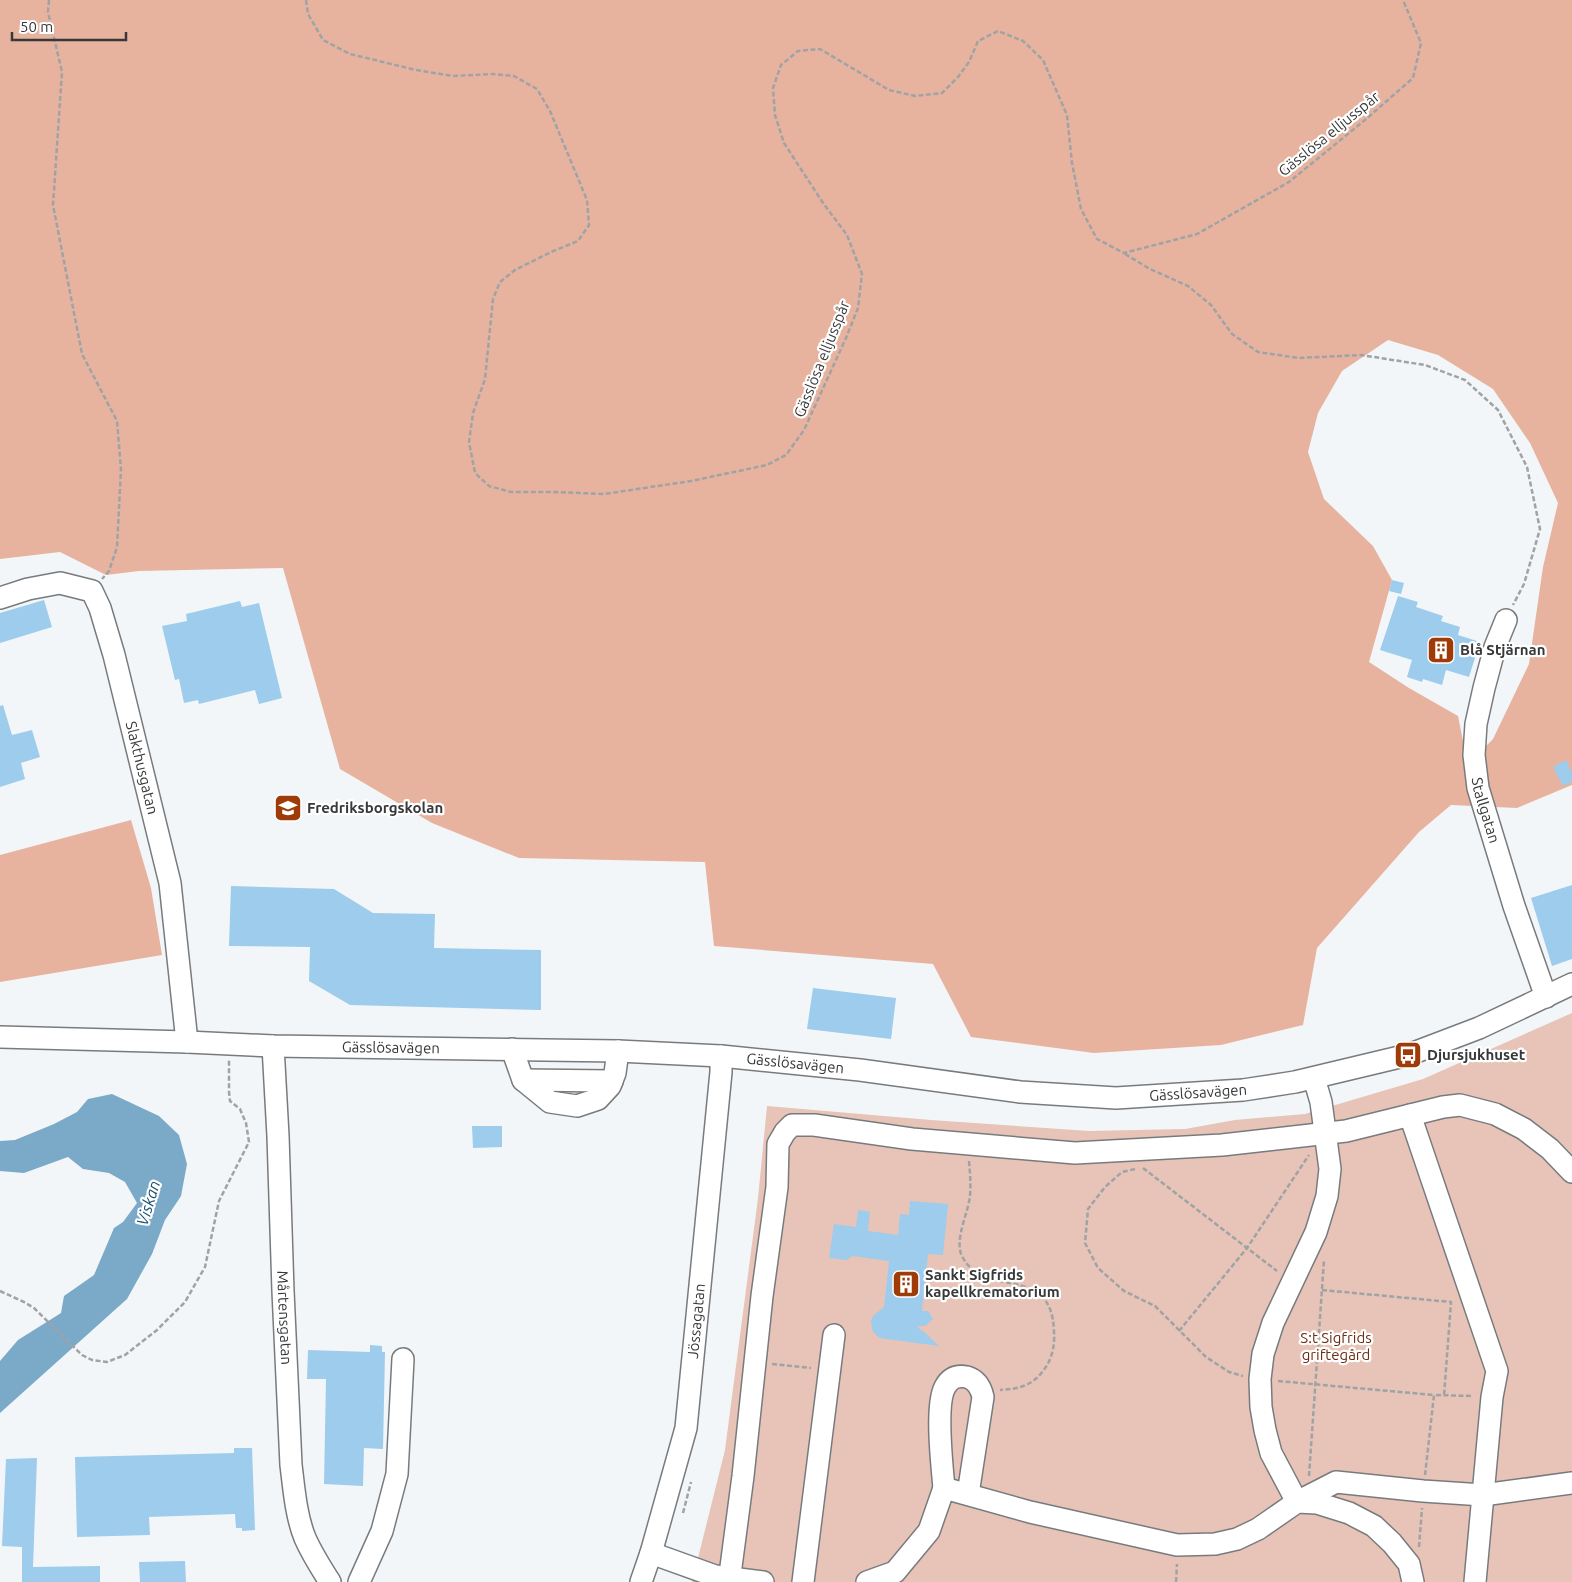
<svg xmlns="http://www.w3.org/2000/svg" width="1572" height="1582" font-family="Ubuntu,sans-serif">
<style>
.green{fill:#e7c4b7}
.forest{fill:#e7b39f;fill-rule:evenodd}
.water{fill:#7ba9c8}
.building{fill:#9dccec}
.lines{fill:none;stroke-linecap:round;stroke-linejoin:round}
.minor-casing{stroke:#787b7e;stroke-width:24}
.path{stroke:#a0a3a5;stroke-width:2.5;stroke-dasharray:5 2.5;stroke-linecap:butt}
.minor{stroke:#fff;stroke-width:21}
.labels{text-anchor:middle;stroke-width:4.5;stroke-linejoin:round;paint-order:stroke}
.street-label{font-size:15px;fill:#363839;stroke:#fff}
.poi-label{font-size:15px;font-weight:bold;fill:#363839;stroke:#fff;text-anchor:start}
.park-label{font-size:15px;fill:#6c2e13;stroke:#fff}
.water-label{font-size:16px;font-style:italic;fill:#195070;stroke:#fff}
</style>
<rect width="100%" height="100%" fill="#f2f6f9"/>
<polygon class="green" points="1572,1013 1572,1582 692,1582 725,1450 758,1198 767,1106 931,1120 1089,1131 1185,1129 1235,1120 1305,1114 1423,1079"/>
<g class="forest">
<path d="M0 0H1572V785L1517 808 1451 805 1419 832 1317 948 1303 1025 1221 1045 1094 1053 971 1037 933 964 714 946 705 862 519 858 432 823 340 769 283 568 139 571 106 575 60 552 0 559ZM1388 340 1438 355 1493 389 1530 443 1558 503 1543 567 1529 664 1493 739 1484 748 1463 741 1458 716 1409 688 1369 662 1392 580 1373 546 1324 499 1308 452 1318 413 1342 371Z"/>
<polygon points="131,820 151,888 162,955 0,982 0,855"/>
</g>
<polygon class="water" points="112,1094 159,1116 179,1135 187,1164 181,1196 165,1220 152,1254 127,1299 0,1413 0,1361 18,1340 61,1313 64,1296 94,1275 114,1228 123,1222 137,1203 125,1182 109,1173 83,1169 68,1157 24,1173 0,1171 0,1141 15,1140 54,1124 77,1112 88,1099"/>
<g class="building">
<polygon points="1392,580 1404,583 1401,594 1389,591"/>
<polygon points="1398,596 1418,602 1416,607 1443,616 1441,621 1460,627 1458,635 1480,642 1469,677 1446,670 1442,685 1423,679 1422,682 1407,677 1412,660 1380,650"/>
<polygon points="44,600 52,627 0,643 0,613"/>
<polygon points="240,601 242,607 259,603 282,698 259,704 255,690 199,704 198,700 184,703 179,679 175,680 162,626 187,621 186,614"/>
<polygon points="3,705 12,735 32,730 40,757 21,763 25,779 0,787 0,706"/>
<polygon points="1566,760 1572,773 1572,782 1563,786 1553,767"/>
<polygon points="1572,885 1572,959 1552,966 1531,898"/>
<polygon points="231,886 334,889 373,913 435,914 434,948 541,950 541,1010 350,1005 309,981 310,947 229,946"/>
<polygon points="813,988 896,998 891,1039 807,1029"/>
<polygon points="472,1126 502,1126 502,1147 473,1148"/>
<polygon points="910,1201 948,1204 943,1255 928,1254 922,1311 928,1311 933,1319 925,1326 917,1326 920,1329 919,1330 922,1330 939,1346 880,1338 873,1332 871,1322 873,1316 884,1307 889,1261 852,1256 847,1260 829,1258 834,1224 856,1227 858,1210 870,1212 868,1231 898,1235 900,1214 909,1215"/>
<polygon points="370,1345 382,1346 382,1352 385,1352 383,1449 364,1448 363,1486 324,1484 326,1379 307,1379 308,1350 370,1352"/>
<polygon points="234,1448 252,1448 255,1530 242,1531 242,1528 236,1528 235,1514 149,1517 150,1535 77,1537 75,1457 234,1453"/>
<polygon points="37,1458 33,1567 100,1566 100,1582 22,1582 22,1547 2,1546 6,1459"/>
<polygon points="185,1561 186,1582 140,1582 139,1562"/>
</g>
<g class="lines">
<g class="minor-casing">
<g id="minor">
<path id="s1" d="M0 598 28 589 60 583 92 591 100 608 114 655 170 883 187 1042"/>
<path id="s2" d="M1506 620 1495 647 1484 688 1476 724 1474 755 1478 788 1514 906 1546 997"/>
<path id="s3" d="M0 1037 187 1042 273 1046 618 1051 721 1056 860 1070 1020 1092 1116 1098 1243 1090 1295 1082 1408 1055 1479 1028 1572 984"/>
<path id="s4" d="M273 1046 278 1136 283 1291 291 1465C294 1489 296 1516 305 1538 312 1554 321 1568 330 1582"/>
<polyline points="512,1049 523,1080 550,1102 577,1106 598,1099 610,1086 615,1073 618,1051"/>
<polyline points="1314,1078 1321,1102 1330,1169 1327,1196 1316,1232 1273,1323 1263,1354 1260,1379 1261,1407 1265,1430 1271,1453 1297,1502 1336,1482 1423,1491 1483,1495 1572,1483"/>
<polyline points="523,1080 612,1081"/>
<polyline points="1410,1115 1497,1371 1492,1397 1475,1582"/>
<path d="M944 1488C942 1466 935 1405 945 1387 950 1378 957 1375 967 1377 977 1380 981 1388 983 1397L968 1494"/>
<polyline points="651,1553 715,1576 763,1582"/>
<polyline points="359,1582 382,1531 397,1474 403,1359"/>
<path id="s5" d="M641 1582 651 1553 686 1428 721 1072V1056"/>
<polyline points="729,1582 743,1476 762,1296 777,1187 778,1144 785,1132 792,1125 814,1125 912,1139 1075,1153 1222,1145 1346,1131 1443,1107 1460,1105 1495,1114 1524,1129 1550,1149 1572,1172"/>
<polyline points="803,1582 834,1335"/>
<polyline points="867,1582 895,1572 929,1531 944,1488 1030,1512 1177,1545 1215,1544 1237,1539 1258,1529 1297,1502 1317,1503 1349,1513 1374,1526 1392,1543 1409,1564 1413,1582"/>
</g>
</g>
<g class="path">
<polyline points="49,0 48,12 62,72 53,205 82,354 117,421 121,469 117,547 109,571 102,579"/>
<polyline points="306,0 308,14 323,40 350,54 416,70 453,76 493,74 514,76 537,89 550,111 587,200 589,225 578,241 551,252 515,270 500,282 493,299 485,379 473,413 469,442 475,473 489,486 511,492 554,492 604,494 691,481 767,465 786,455 804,430 846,338 858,308 862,274 847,235 823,203 784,143 775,115 773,88 781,65 798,51 820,49 889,90 915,96 942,93 958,77 969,62 978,41 998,31 1023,41 1043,60 1067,115 1072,163 1081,209 1097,239 1124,253 1197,234 1289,182 1365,120 1413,78 1421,43 1403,0"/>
<polyline points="1125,254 1150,269 1188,286 1211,305 1232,334 1258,352 1299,358 1361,355 1425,365 1465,380 1498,410 1527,467 1540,529 1524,584 1513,605"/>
<path d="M969 1161C970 1173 971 1184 970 1196 968 1214 953 1242 963 1258 987 1300 1052 1262 1054 1332 1055 1345 1052 1360 1043 1371 1032 1386 1018 1389 1000 1390"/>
<polyline points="1143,1168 1277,1271"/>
<polyline points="1135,1169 1122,1172 1105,1187 1088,1209 1085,1243 1098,1268 1124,1291 1155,1306 1206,1357 1229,1372 1243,1376"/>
<polyline points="1322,1290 1451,1302 1444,1396"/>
<polyline points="0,1291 24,1302 34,1308 82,1355 92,1360 107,1362 125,1355 157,1330 185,1302 205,1267 219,1201 249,1142 246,1123 240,1109 230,1101 229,1092 229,1060"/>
<polyline points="1179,1331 1247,1248 1309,1155"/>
<polyline points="772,1364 811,1368"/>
<polyline points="1278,1381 1434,1395"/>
<polyline points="1425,1475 1434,1395 1473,1396"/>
<polyline points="1309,1476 1324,1260"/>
<polyline points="683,1513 691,1482"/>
<polyline points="1419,1547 1422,1508"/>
<polyline points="1176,1582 1177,1564"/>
</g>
<use href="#minor" class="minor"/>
</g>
<defs>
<g id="building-square" transform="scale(1.4375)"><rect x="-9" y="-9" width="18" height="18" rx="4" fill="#9f3b06" stroke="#fff"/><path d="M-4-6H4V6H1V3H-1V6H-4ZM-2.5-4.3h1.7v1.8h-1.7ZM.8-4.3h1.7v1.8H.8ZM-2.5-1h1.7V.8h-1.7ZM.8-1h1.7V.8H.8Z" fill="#fff"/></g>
<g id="school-square" transform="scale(1.4375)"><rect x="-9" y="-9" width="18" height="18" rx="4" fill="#9f3b06" stroke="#fff"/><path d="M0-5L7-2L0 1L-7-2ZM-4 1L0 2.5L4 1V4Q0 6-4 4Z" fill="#fff"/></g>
<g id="bus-square" transform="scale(1.4375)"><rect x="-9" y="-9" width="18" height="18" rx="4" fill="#9f3b06" stroke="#fff"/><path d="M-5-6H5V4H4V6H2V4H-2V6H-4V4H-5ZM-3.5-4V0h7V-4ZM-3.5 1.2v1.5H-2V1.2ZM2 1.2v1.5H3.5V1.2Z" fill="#fff"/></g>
</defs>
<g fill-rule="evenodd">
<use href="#building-square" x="1441" y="650"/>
<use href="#school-square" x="288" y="808"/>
<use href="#bus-square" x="1408" y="1055"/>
<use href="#building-square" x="906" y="1284"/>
</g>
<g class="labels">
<g class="street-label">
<text transform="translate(1329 134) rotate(-39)" y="5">Gässlösa elljusspår</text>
<text transform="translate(822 359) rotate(-68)" y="5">Gässlösa elljusspår</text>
<text dy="5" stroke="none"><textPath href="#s1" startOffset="279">Slakthusgatan</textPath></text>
<text dy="5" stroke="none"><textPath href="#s2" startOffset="196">Stallgatan</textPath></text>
<text dy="5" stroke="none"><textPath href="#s3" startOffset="391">Gässlösavägen</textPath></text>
<text dy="5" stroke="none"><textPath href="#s3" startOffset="796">Gässlösavägen</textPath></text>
<text dy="5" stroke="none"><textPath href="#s3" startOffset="1201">Gässlösavägen</textPath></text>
<text dy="5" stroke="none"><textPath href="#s4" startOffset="272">Mårtensgatan</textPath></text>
<text dy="5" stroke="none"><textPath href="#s5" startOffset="268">Jössagatan</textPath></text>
</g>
<g class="poi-label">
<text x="1460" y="655">Blå Stjärnan</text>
<text x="307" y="813">Fredriksborgskolan</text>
<text x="1427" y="1060">Djursjukhuset</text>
<text x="925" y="1280">Sankt Sigfrids<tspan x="925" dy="17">kapellkrematorium</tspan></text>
</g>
<g class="park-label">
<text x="1336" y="1343">S:t Sigfrids<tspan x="1336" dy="17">griftegård</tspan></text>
</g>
<g class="water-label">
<text transform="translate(148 1203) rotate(-73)" y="6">Viskan</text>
</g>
</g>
<path d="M12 32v8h114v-8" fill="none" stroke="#363839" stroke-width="2.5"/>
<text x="20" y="32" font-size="15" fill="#363839" stroke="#ffffff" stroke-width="4" paint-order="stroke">50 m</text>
</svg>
